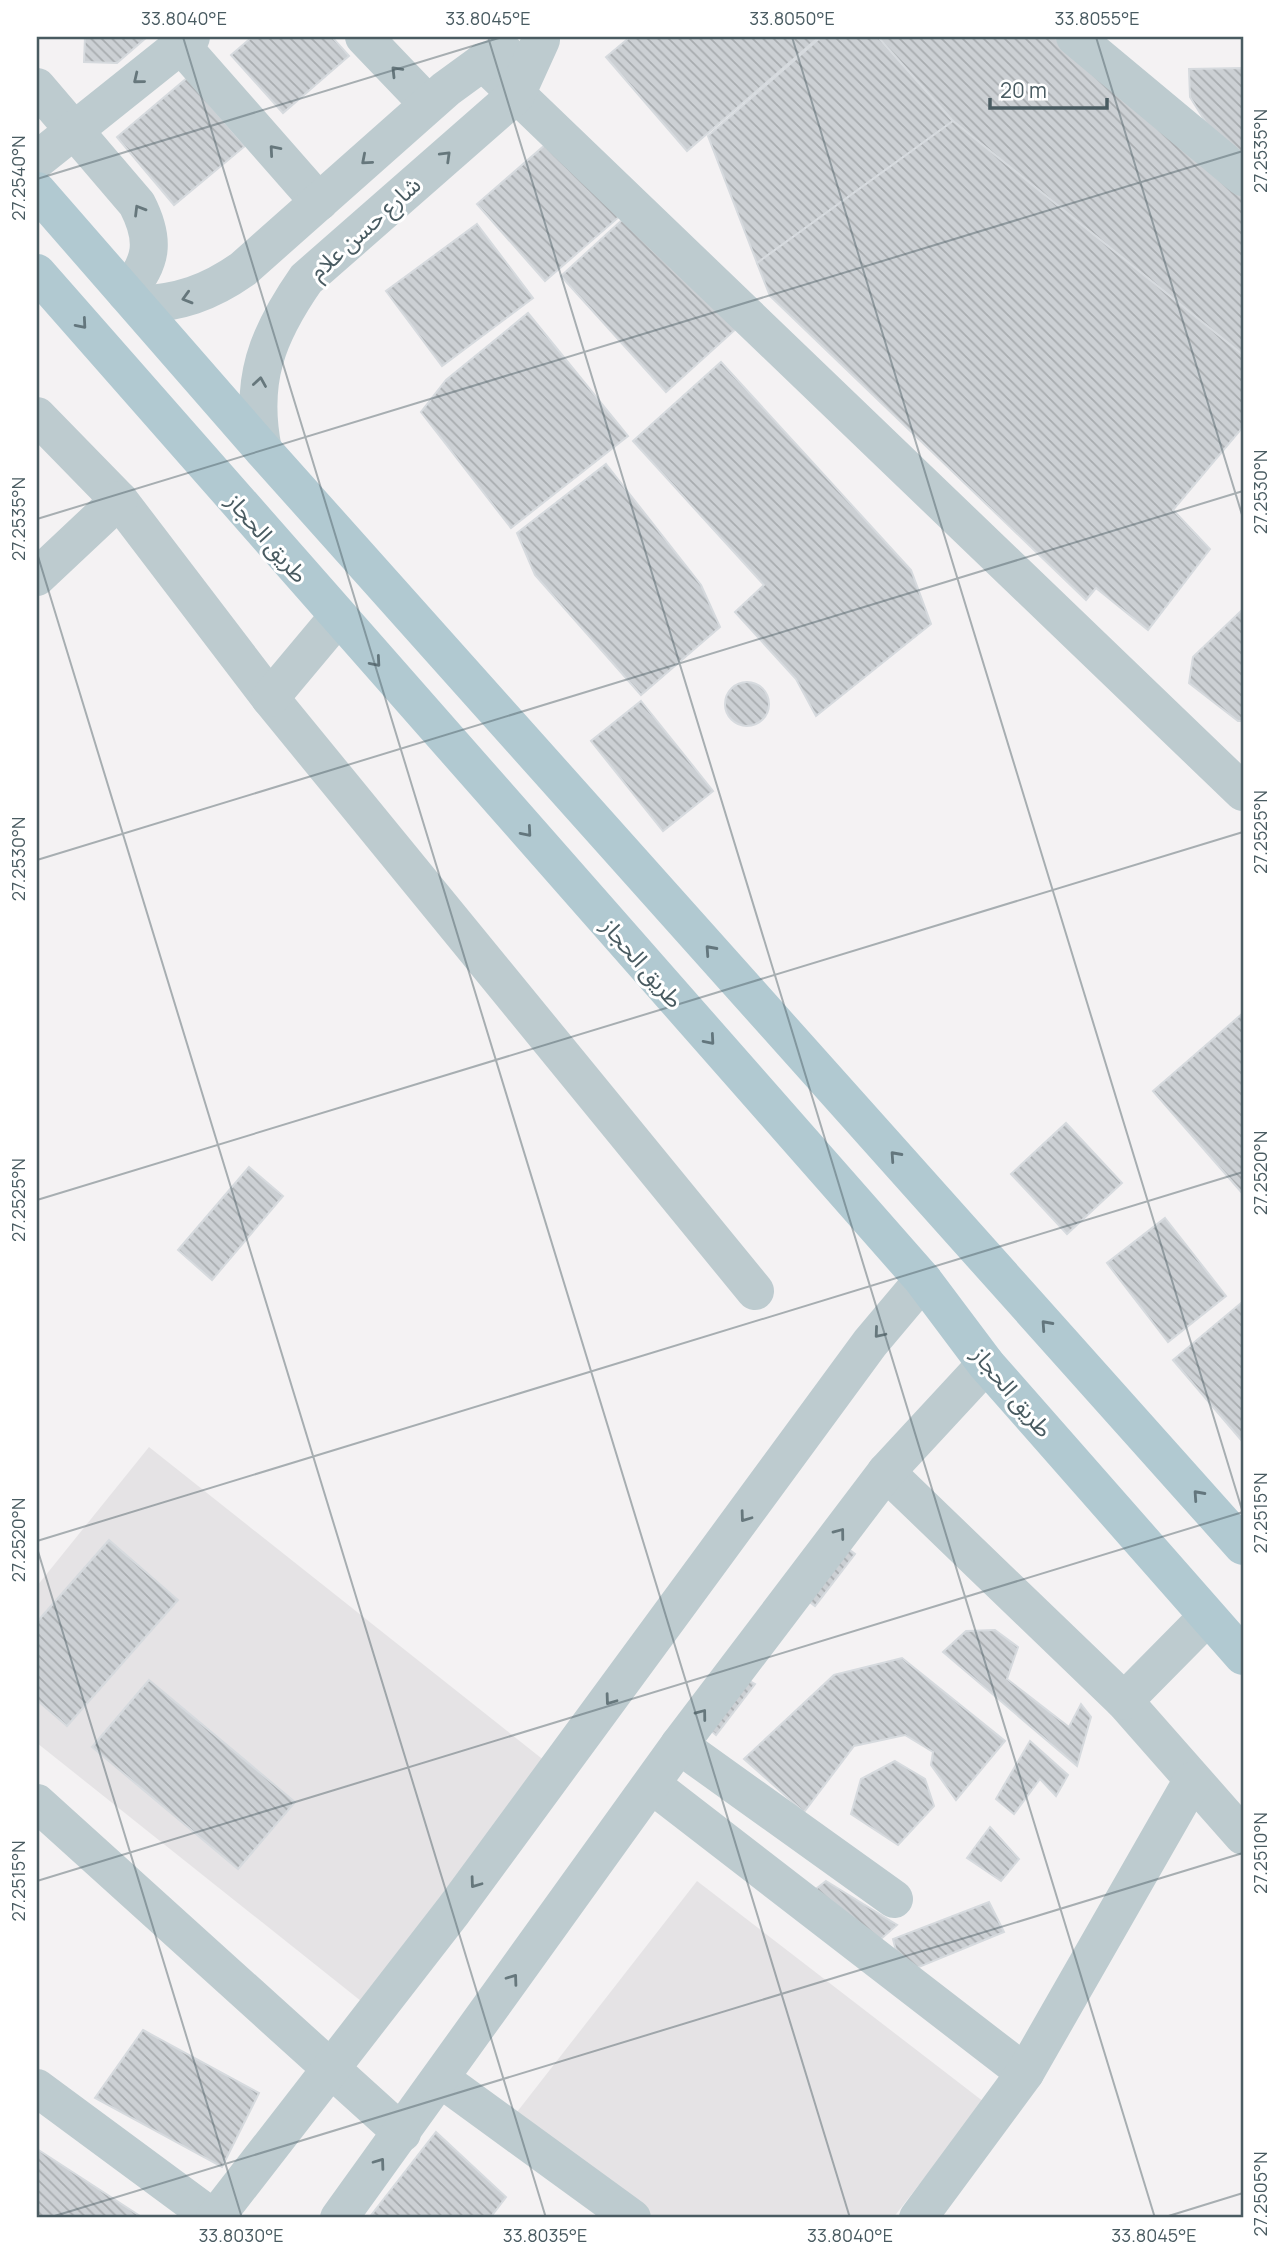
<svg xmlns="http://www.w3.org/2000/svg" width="1280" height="2255" font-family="Manrope,'Noto Sans Arabic',sans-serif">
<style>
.education{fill:#e5e3e5}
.building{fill:url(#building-back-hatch);stroke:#d6dade;stroke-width:2}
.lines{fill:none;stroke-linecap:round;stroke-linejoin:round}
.minor{stroke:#bdcbcf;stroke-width:38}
.major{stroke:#b1c9d1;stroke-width:38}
.oneway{stroke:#66777c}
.oneway2{stroke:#63767d}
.ticks{fill:none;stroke:#495b61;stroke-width:2;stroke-opacity:0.45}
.labels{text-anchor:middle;stroke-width:6;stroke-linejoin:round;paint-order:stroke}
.street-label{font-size:23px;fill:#495b61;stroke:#fff}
.neatline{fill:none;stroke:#495b61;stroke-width:2.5}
.ticks-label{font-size:18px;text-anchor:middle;fill:#495b61}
</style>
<defs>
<pattern id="building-back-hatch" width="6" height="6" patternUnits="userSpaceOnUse" patternTransform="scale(1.75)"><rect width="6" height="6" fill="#ccd0d4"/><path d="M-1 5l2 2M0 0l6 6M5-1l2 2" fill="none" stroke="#a8acaf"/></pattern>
</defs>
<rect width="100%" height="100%" fill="#f4f2f3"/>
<g class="education">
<polygon points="149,1447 565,1777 376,2013 37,1743 37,1586"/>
<polygon points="697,1881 984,2102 893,2218 655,2218 517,2112"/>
</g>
<g class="building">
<polygon points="85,37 147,37 117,63 84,62"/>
<polygon points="252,37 332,37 349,56 283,113 231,55"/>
<polygon points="630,37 819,37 687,151 606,57"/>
<polygon points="821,37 878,37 953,121 757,263 708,136"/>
<polygon points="878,37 1054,37 1243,191 1243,355 953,121"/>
<polygon points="1243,68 1243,166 1220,145 1190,97 1189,69"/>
<polygon points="187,78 245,146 174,205 117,137"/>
<polygon points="953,121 1243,355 1243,427 1173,510 1210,549 1148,630 1096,588 1086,600 770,296 757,263"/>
<polygon points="553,138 620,216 545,281 477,204"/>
<polygon points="633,210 738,327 666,392 561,276"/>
<polygon points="477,224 533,298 442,366 386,291"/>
<polygon points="528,313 628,436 511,528 421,412 446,380"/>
<polygon points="721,362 911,570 931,624 816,716 796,679 735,612 764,585 633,441"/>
<polygon points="606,464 701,585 720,627 641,695 535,575 517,533"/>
<polygon points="1243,609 1243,721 1238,721 1189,683 1193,657"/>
<circle cx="747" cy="704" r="22"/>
<polygon points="641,701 713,791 663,831 591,741"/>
<polygon points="1243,1013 1243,1194 1153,1091"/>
<polygon points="1066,1123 1122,1183 1067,1234 1011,1174"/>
<polygon points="249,1167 283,1196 212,1280 178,1250"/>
<polygon points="1165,1218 1226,1296 1168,1342 1107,1263"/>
<polygon points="1241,1303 1243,1305 1242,1441 1173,1360"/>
<polygon points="109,1540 178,1600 67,1726 37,1700 37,1622"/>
<polygon points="842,1544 855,1554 815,1606 799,1594"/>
<polygon points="995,1630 1018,1647 1007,1679 1069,1727 1081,1704 1091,1717 1077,1766 943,1652 966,1631"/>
<polygon points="902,1658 1005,1741 956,1800 931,1765 933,1752 905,1735 854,1746 804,1812 744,1759 834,1675"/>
<polygon points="741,1676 755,1684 716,1735 701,1722"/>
<polygon points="149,1680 295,1802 238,1869 92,1747"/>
<polygon points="1030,1741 1068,1775 1056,1796 1040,1779 1014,1814 996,1799"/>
<polygon points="895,1761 925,1779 934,1806 898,1845 851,1814 861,1779"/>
<polygon points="990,1827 1019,1859 1001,1881 967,1858"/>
<polygon points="826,1881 897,1925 874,1945 812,1892"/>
<polygon points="989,1902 1004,1932 902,1974 893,1939"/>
<polygon points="143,2030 259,2093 222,2167 95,2098"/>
<polygon points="436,2132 506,2197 490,2218 369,2218"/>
<polygon points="37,2149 143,2218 37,2218"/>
</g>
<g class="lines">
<g class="minor">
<polyline points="364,37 428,104"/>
<polyline points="1075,37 1243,177"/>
<polyline points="181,45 319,202"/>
<polyline points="483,62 1243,792"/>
<path d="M37 87 137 204C156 241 152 263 126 293"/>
<polyline points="37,160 191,37"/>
<path d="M137 305C179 303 209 293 243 269L446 89 483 62 506 54"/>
<polyline points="37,416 119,500 270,698 755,1291"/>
<path d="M263 450C249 381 267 335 306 279L516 95 541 40"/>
<polyline points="37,577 119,500"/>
<polyline points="270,698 337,618"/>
<polyline points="886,1472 1124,1701 1243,1836"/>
<polyline points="1124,1701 1207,1617"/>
<polyline points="679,1745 894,1899"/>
<polyline points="652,1785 1025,2073"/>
<polyline points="37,1803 402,2133"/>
<polyline points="441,2079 632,2218"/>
<polyline points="37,2088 213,2218"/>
<polyline points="215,2218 453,1911 870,1343 923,1280"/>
<polyline points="339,2218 679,1745 886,1472 986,1364"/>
<polyline points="918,2218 1025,2073 1192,1781"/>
</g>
<g class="major">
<polyline points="37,191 263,450 1243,1546"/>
<polyline points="37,273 923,1280 986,1364 1243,1656"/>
</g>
</g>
<defs><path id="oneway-chevron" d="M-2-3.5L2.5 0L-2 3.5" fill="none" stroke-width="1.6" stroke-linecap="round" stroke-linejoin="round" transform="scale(1.75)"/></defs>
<g class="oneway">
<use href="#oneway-chevron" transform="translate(396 71) rotate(-134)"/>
<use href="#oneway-chevron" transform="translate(138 79) rotate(141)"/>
<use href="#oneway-chevron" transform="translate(274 150) rotate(-131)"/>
<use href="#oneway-chevron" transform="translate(446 156) rotate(-44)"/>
<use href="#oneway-chevron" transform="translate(366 160) rotate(139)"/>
<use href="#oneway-chevron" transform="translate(139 210) rotate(-121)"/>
<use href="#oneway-chevron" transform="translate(187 298) rotate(164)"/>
<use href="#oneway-chevron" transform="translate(260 382) rotate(-81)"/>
<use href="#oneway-chevron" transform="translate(879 1333) rotate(130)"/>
<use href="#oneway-chevron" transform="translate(745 1517) rotate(126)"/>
<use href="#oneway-chevron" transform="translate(840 1533) rotate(-53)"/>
<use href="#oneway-chevron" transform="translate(610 1700) rotate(126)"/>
<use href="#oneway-chevron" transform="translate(702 1714) rotate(-53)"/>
<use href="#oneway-chevron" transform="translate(475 1883) rotate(126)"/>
<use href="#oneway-chevron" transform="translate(513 1979) rotate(-54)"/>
<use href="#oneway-chevron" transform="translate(380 2163) rotate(-54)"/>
</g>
<g class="oneway2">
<use href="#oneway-chevron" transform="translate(82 324) rotate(49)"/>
<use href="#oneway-chevron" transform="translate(376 662) rotate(49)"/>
<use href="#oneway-chevron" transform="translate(527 832) rotate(49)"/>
<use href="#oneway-chevron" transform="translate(710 950) rotate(-132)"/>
<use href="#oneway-chevron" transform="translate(710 1040) rotate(49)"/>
<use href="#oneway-chevron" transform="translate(895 1156) rotate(-132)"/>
<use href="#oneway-chevron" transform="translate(1046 1325) rotate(-132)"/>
<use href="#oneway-chevron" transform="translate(1198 1495) rotate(-132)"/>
</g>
<path class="ticks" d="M183 37 850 2218M488 37 1155 2218M792 37 1243 1513M1096 37 1243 518M37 179 502 37M37 519 1243 151M37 553 546 2218M37 860 1243 491M37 1200 1243 832M37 1541 1243 1172M37 1548 242 2218M37 1881 1243 1512M48 2218 1243 1853M1162 2218 1243 2193"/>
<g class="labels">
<g class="street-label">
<text transform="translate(365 228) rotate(-42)" y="8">شارع حسن علام</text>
<text transform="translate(267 538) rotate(49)" y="8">طريق الحجاز</text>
<text transform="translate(642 963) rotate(49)" y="8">طريق الحجاز</text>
<text transform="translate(1012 1392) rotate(50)" y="8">طريق الحجاز</text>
</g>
</g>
<rect width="1280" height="2255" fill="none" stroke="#ffffff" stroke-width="77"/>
<path d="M990 98v10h117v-10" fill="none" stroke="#495b61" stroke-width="3.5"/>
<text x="1000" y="98" font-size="21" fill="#495b61" stroke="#ffffff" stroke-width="5" paint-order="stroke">20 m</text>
<rect x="38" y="38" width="1204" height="2178" class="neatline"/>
<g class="ticks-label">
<text x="184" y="25">33.8040°E</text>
<text x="488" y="25">33.8045°E</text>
<text x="792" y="25">33.8050°E</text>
<text x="1097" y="25">33.8055°E</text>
<text transform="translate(1261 151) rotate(-90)" y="6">27.2535°N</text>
<text transform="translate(19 178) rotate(-90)" y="6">27.2540°N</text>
<text transform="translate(1261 492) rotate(-90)" y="6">27.2530°N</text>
<text transform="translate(19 519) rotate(-90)" y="6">27.2535°N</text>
<text transform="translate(1261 832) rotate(-90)" y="6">27.2525°N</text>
<text transform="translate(19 859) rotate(-90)" y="6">27.2530°N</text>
<text transform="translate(1261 1173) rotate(-90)" y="6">27.2520°N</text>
<text transform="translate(19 1200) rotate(-90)" y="6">27.2525°N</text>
<text transform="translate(1261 1513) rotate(-90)" y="6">27.2515°N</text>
<text transform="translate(19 1540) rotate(-90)" y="6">27.2520°N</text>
<text transform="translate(1261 1853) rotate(-90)" y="6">27.2510°N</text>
<text transform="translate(19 1881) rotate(-90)" y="6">27.2515°N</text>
<text transform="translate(1261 2194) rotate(-90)" y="6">27.2505°N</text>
<text x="241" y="2242">33.8030°E</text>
<text x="545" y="2242">33.8035°E</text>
<text x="850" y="2242">33.8040°E</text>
<text x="1154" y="2242">33.8045°E</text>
</g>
</svg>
